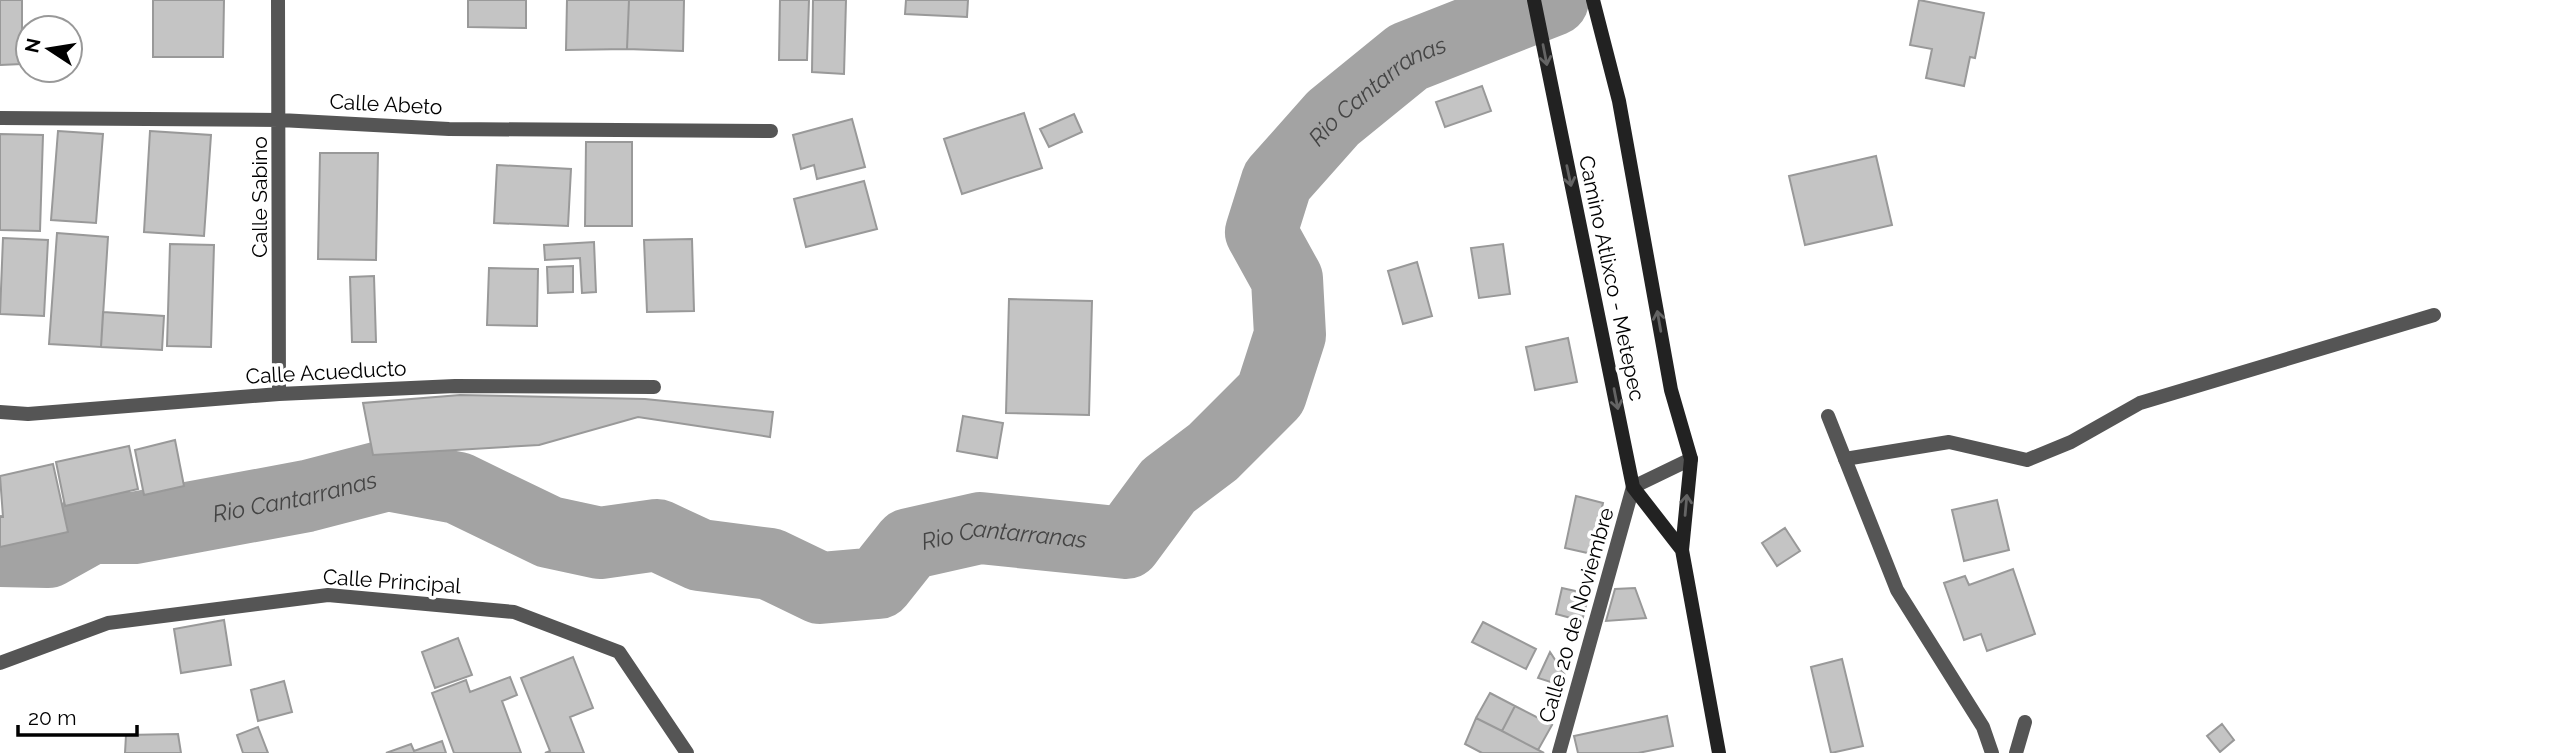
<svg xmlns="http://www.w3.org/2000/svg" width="2573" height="753" viewBox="0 0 2573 753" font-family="Raleway,sans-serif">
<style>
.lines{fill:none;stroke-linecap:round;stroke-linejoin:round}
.river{stroke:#a3a3a3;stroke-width:72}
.building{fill:#c4c4c4;stroke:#999;stroke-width:2}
.service{stroke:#555;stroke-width:14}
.minor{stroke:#555;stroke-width:14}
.secondary{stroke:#222;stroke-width:14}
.oneway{stroke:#646464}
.labels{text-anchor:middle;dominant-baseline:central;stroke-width:7;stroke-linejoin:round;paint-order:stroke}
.street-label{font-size:21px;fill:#000;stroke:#fff}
.water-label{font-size:23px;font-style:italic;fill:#444;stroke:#fff}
</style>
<rect width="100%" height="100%" fill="#fff"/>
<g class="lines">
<path class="river" id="s1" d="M0,551L48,552L91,528H134L307,496L388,475L458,488L549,532L600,543L657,535L700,555L770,564L820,588L878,583L909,544L980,528L1126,543L1168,486L1213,452L1271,394L1290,335L1287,279L1261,232L1277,181L1333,118L1408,57L1553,0"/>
</g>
<path class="building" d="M0,0H22V64L0,65Z
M153,0H224L223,57H153Z
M468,0H526V28L468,27Z
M567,0H629L627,49L566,50Z
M629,0H684L683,51L627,49Z
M780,0H809L807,60H779Z
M813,0H846L844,74L812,72Z
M906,0H968L967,17L905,14Z
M1919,0L1984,13L1975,58L1970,57L1964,86L1926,78L1932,49L1910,45Z
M1482,86L1491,111L1445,127L1436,102Z
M1024,113L1042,168L962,194L944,139Z
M1074,114L1082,132L1049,147L1040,129Z
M852,119L865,167L817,179L814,165L801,169L793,135Z
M58,131L103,134L96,223L51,220Z
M150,131L211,135L204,236L144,232Z
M0,134L43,135L40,231L0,230Z
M586,142H632V226H585Z
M320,153H378L376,260L318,259Z
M1876,156L1892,225L1805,245L1789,176Z
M497,165L571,169L568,226L494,223Z
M864,181L877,229L806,247L794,199Z
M57,233L108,237L101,347L49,344Z
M3,238L48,240L44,316L0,314Z
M692,239L694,311L647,312L644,240Z
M594,242L596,292L582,293L580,258L545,260L544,245Z
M170,244L214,245L211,347L167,346Z
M1503,244L1510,294L1479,298L1471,248Z
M1417,262L1432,316L1403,324L1388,271Z
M573,266V292L548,293L547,267Z
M489,268L538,269L537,326L487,325Z
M374,276L376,342H352L350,277Z
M1009,299L1092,301L1089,415L1006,413Z
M103,312L164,316L162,350L101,347Z
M1568,338L1577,382L1535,390L1526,347Z
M460,395L645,399L773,412L770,437L638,417L539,445L373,455L363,403Z
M963,416L1003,423L997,458L957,451Z
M175,440L184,486L144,495L135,450Z
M129,446L138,489L65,506L56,462Z
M53,464L68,532L0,547V517H3L0,476Z
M1576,496L1603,503L1592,554L1565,548Z
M1997,500L2009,550L1964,561L1952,510Z
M1785,528L1800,551L1777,566L1762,543Z
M2013,569L2035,634L1987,651L1981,634L1964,640L1944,583L1965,576L1969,585Z
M1562,588L1589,594L1582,621L1556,614Z
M1635,588L1646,618L1606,621L1615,589Z
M224,620L231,665L181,673L174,629Z
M1483,622L1536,649L1526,669L1472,642Z
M458,638L472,675L435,688L422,652Z
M1550,652L1565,675L1563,686L1538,678Z
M573,657L593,708L570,717L584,753H545L550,751L521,678Z
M1842,659L1863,746L1831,753L1811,667Z
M510,677L517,695L502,701L521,753H454L432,693L466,680L470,692Z
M284,681L292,712L258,721L251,690Z
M1490,693L1515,706L1502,731L1476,718Z
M1515,706L1552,725L1538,750L1502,731Z
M1667,716L1673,746L1638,753H1578L1574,736Z
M1476,718L1502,731L1544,753H1482L1465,744Z
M2222,724L2234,740L2220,752L2207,736Z
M258,727L268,753H243L237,735Z
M178,734L181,753H125L126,735Z
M442,741L446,753H386L411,744L414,751Z"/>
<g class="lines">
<path class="service" d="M1845,459L1949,442L2027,460L2071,442L2140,403L2434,315
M2016,753L2025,722"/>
<path class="minor" d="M278,0L279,394
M0,118L280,120L449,129L771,131
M0,412L28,414L279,394L455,386L654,387
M1828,416L1897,590L1983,727L1992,753
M0,663L108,623L328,595L514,612L619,652L687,753
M1559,753L1633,487L1691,459"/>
<path class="secondary" d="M1534,0L1633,487L1682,550
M1593,0L1619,101L1671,390L1691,459L1682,550L1719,753"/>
</g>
<defs><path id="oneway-shaft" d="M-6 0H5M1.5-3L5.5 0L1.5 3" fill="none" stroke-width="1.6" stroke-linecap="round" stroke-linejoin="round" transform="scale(1.75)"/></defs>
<g class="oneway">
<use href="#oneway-shaft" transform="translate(1545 55) rotate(79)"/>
<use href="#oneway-shaft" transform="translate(1569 176) rotate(78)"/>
<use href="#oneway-shaft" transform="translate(1659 321) rotate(-100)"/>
<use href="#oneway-shaft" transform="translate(1616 399) rotate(79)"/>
<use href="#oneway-shaft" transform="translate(1686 505) rotate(-85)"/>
</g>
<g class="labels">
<g class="street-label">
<text transform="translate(386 104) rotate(3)">Calle Abeto</text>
<text transform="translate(259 197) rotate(-90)">Calle Sabino</text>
<text transform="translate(1612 278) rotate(78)">Camino Atlixco - Metepec</text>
<text transform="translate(326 372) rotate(-3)">Calle Acueducto</text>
<text transform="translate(392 581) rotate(4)">Calle Principal</text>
<text transform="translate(1576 615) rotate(-74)">Calle 20 de Noviembre</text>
</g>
<g class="water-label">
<text stroke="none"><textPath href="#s1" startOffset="1754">Rio Cantarranas</textPath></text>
<text stroke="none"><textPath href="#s1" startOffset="304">Rio Cantarranas</textPath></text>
<text stroke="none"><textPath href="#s1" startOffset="1060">Rio Cantarranas</textPath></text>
</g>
</g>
<g transform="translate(49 49) rotate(282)"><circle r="33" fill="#ffffff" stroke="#999999" stroke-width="2"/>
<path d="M0-5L12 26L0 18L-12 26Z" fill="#000000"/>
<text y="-10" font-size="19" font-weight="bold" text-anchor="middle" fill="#000000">N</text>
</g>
<path d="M18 725v10h119v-10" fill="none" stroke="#000000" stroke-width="3.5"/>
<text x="28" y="725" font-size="21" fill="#000000" stroke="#ffffff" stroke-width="5" paint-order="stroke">20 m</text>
</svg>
